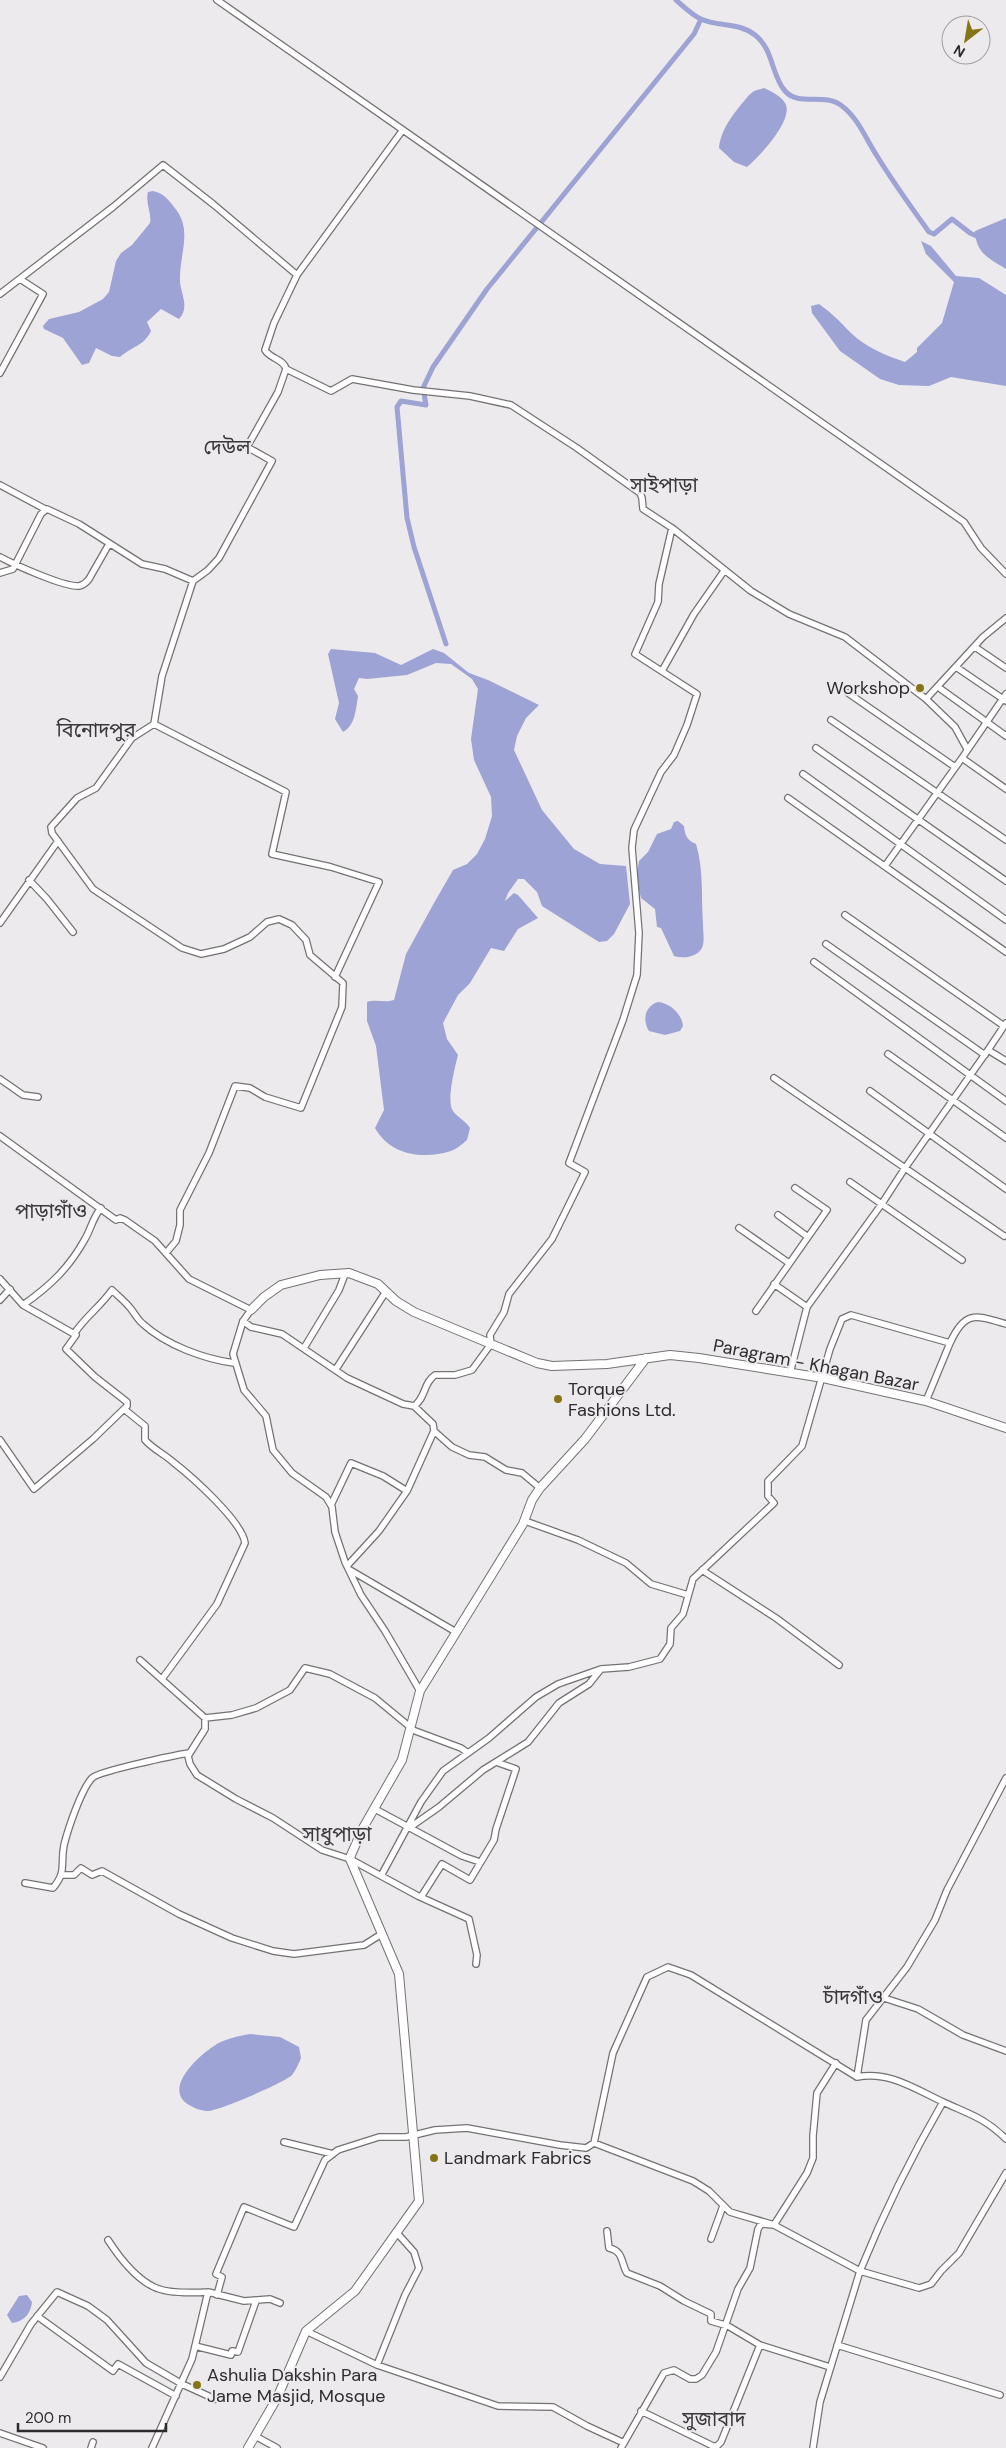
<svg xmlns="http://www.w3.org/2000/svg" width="1006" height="2448" viewBox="0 0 1006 2448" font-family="'DM Sans','Noto Sans Bengali',sans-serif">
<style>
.water{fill:#9da3d4}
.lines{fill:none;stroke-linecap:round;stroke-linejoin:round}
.canal{stroke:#9da3d4;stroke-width:5}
.street-casing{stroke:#747173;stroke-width:8}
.secondary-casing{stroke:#747173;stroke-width:10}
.street{stroke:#fff;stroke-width:5.5}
.secondary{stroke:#fff;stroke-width:8}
.poi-dot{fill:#867517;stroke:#edeaed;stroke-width:2}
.labels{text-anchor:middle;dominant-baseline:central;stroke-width:4;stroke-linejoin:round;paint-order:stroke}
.poi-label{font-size:18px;fill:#2d2c2d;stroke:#edeaed;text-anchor:start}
.street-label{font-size:18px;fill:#2d2c2d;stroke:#edeaed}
.quarter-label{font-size:20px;fill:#3b383b;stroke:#edeaed}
</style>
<rect width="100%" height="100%" fill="#edeaed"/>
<path class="water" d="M764,88C772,92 782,96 786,105C792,122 759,157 747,167L734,162L719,148C721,127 736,111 749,95L754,91Z
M153,191C163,193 168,199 174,207C193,229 180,252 180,278C179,292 191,306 179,319L161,309L147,322L151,331C144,346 131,347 120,357L112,356L96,348L89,363L82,365L63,338L44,329L43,326L49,319L79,312L103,299L109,292L116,261L121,253L132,245L150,223C152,213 145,203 148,192Z
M1006,218V269C988,258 976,253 975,231Z
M921,241L931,246L956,276L979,278L1006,295V386L951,377L929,386L899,385L880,379L840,351L812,313L811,306L819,304C832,313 840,322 851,333C865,347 887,356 905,362L917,352V348L942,323L954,282L926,254Z
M331,649L375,653L401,665L433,649L444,653L469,673L488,680L539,705L526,718L517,736L514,750L542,810L574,849L600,864L626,866L630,904L614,934L607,941L599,942L542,906L537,892L524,879H518L508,893L505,901L514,893L518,895L538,918L518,929L504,951L491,948L470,983L458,995L443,1023L447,1039L458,1055C455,1067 446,1102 453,1111C458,1118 465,1120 470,1128L467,1140C462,1144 457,1149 451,1151C423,1160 390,1155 375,1128L384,1110L376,1046L367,1021V1002C377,999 384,1003 394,1000L406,954L434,903L453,870L467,864L477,854L485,839L492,816L491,797L474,760L471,739L478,689L472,679L451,664L436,663L407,675L367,679L359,678L354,689L358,696C356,709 355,726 343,732L335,719L339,703L328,654Z
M678,821L684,826C685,836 687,840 696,844C704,871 701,897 703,925C703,932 705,941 702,948C697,957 684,959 674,956L661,928L657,927L655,909L641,898L638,886L637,873L639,861L648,852L657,834L671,829L674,822Z
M658,1002C670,1003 682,1014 683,1026L680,1031L665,1035L649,1031C642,1020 645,1006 658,1002Z
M250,2034L280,2037L299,2047L301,2058C299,2063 296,2070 292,2075C286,2082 218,2111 208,2111C204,2111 196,2109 193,2107C159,2092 197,2057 214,2046C223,2039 239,2036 250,2034Z
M27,2295L32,2302C31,2313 24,2322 12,2323L7,2315L19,2296Z"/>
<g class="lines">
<path class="canal" d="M676,0C683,6 692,15 701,19C718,27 739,22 755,35C774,50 771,75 785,91C799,107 824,92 842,106C858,118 866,139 877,156C893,182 911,207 929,232L934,234L952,219L970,233L979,237
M446,644L414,547L407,518L397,407L401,401L426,405L423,388L433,367L487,289L694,34L701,19"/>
<g class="street-casing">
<path id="street" d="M217,0L964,522L981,548L1006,574
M402,131L297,275L274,323L265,350C270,359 284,359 286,369L331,391L352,379L413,390L470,396L511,405L577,448L640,493L642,498L643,509L672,528L751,591L789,614L845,637L926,699L983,637L1006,618
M0,294L113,207L163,165L213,204L297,275
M286,369L278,392L247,447L272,461L219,558L208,570L193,581L162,676L154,724L286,792L272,854L331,867L379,882L335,977
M0,373L43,294L20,279
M0,485L45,509
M0,557C15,565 64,587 79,586C84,585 86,583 89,579L109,544
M0,573L13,569L41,514L47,509L79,524L142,564L165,569L193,581
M975,647L1006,668
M956,667L1006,701
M662,671L694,614L724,571
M938,687L1006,736
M848,693L955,767
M1006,694L962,758L1006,789
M926,699L955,727L967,749
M831,720L1006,840
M154,724L132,738L96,788L77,798L51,827L52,833L93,889L182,948L201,954L224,949L250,937L267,922L279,919L292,925L306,940L310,955L343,983L342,1007L301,1108L265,1097L250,1088L235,1086L209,1153L180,1210V1225L176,1241L166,1253
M816,748L1006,881
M803,774L1006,920
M788,798L1006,952
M885,866L962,758
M29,880L47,899L73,932
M845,915L1004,1026
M0,923L58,841
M826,944L985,1055
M814,962L1006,1101
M1006,1023L988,1050L1006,1061
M888,1054L1006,1138
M774,1078L1004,1236
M0,1079L23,1095L38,1097
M870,1091L1006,1189
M0,1136L116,1220L120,1218L125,1220L155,1241L189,1279L251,1310L243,1321L233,1354L244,1390L266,1416L273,1450L292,1473L326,1497L332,1507L335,1532L345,1562L361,1595L385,1631L420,1691
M850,1182L962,1260
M778,1215L808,1237
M739,1228L789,1263
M0,1279L23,1305C50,1286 69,1268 85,1239C91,1229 93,1217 101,1208
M774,1284L807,1307
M0,1300L10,1289
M756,1311L827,1210L795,1188
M243,1321L251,1327L282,1334L347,1378L403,1404L414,1406C426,1398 423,1383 435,1375H455L472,1370L491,1344L490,1335L504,1312L509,1294L552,1239L585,1172L569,1163L623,1020L637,975L639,933L632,848L634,830L661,772L674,755L687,725L697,694L635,654L658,602L659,584L672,528
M74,1334C85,1317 100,1307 112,1290C118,1296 126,1302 131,1309C135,1314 138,1320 143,1324C166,1345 204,1359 234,1363
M950,1343C965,1310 975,1315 1006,1324
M304,1348L339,1290L345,1274
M336,1369L385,1293
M790,1373L807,1307L881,1205L905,1168L988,1050
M414,1406L433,1424L434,1431L452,1447L469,1455L485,1457L506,1470L522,1473L540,1488
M124,1409L145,1426V1440C153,1449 164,1454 173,1462C191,1476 242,1521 245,1543L217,1604L162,1679
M0,1440L34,1489L93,1439L127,1406V1402L95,1377L66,1349L76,1335L23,1305
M331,1505L351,1463L383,1476L407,1491L434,1431
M525,1521L578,1540L626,1563L651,1584L688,1595
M347,1566L379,1531L407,1491
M350,1570L456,1632
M702,1570L776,1618L839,1665
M140,1660L205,1718V1729L188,1756L190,1764L197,1775L236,1799L273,1818L322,1850L350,1859L418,1896L469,1919L477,1955L476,1964
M205,1718L232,1715L256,1708L290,1690L305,1668L330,1674L375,1698L410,1727
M410,1729L461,1748L468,1753
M375,1809L462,1856L480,1862
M409,1828L439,1807L483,1770L528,1742L559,1703L589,1684L601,1669L629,1667L660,1659L670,1644L671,1628L683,1614L693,1579L774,1503L768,1496V1481L802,1446L830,1349L842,1319L851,1315L950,1343L926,1401
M62,1875H74L81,1868L92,1875L102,1871L179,1914L232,1938L273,1951L294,1954L364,1945L380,1935
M381,1876L421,1802L443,1771L489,1738L536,1697L558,1684L601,1669
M25,1883L53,1888C67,1871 60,1866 64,1845C68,1829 81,1790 92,1778C99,1771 176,1755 189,1753
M421,1897L442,1864L470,1880L494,1840L496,1829L516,1769L496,1762
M881,1997L918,2009L963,2035L1006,2051
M857,2077L866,2020L907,1967L935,1920L947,1890L1006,1778
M943,2102C911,2157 884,2212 860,2271L919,2288L931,2284L941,2271L959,2253L1006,2173
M284,2142L333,2154
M594,2143L693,2181L709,2191L730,2212L774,2225L860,2271L820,2402L813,2448
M607,2231L609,2248C624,2251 621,2264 627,2273L660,2286L684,2301L711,2314V2321L728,2326L760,2345
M711,2239L723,2206
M108,2240C119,2257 135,2278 154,2287C168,2294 192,2293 208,2292
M217,2295L222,2277L216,2274L244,2207L294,2227L325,2160L338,2150L379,2137H406L435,2130L467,2128L560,2145L586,2148L594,2143L613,2053L647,1977L668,1967L691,1975L857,2077C890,2071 915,2089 943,2102C969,2114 985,2118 1006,2139
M37,2316L113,2371L118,2364L176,2396
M306,2331L377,2365L498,2406L553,2407L587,2426L624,2443
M837,2345L1000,2395
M195,2346L231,2355L232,2351L238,2352L256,2301
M377,2365L405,2295L419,2268L414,2252L397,2233
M0,2377L31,2324L57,2292L88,2306L107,2320L146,2363L182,2384
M182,2384L215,2399
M641,2411L713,2446H717L721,2442L760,2345L830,2367
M0,2433L43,2448
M255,2436L277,2448
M91,2448L93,2442
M152,2448L192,2359L208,2292L244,2301L270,2299L280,2303
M621,2448L664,2373L674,2370L690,2379H696L702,2375L716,2352L738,2289L750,2268L758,2229L761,2224L774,2225L807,2173L813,2158V2136L817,2093L836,2063"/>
</g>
<g class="secondary-casing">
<path id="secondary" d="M251,1310L264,1297L281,1285L320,1275L349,1273L378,1284L396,1301L414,1312L537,1363L552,1366L607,1364L670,1355L699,1358L823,1378L926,1401L1006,1428
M248,2448L277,2398L306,2331L355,2291L419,2201L399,1974L350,1859L351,1855L363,1828L402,1760L420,1691L523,1524L532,1500L540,1488L585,1439L646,1358"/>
</g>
<use href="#street" class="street"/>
<use href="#secondary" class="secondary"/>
</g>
<g class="poi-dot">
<circle cx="920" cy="688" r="5"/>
<circle cx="558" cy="1399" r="5"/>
<circle cx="434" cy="2158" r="5"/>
<circle cx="197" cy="2385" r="5"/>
</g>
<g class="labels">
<g class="poi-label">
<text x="910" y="688" text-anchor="end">Workshop</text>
<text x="568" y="1389">Torque<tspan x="568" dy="21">Fashions Ltd.</tspan></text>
<text x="444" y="2158">Landmark Fabrics</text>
<text x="207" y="2375">Ashulia Dakshin Para<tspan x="207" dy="21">Jame Masjid, Mosque</tspan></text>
</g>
<g class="street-label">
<text transform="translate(816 1365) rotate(11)">Paragram - Khagan Bazar</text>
</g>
<g class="quarter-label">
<text x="227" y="447">দেউল</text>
<text x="664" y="485">সাইপাড়া</text>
<text x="96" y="730">বিনোদপুর</text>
<text x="51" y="1211">পাড়াগাঁও</text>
<text x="337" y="1834">সাধুপাড়া</text>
<text x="853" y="1997">চাঁদগাঁও</text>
<text x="714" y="2419">সুজাবাদ</text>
</g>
</g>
<g transform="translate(966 40) rotate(211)"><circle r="24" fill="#edeaed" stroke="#a09ea0"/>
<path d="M0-4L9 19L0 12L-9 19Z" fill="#867517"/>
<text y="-8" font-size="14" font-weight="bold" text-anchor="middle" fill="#2d2c2d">N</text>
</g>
<path d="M18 2423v8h148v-8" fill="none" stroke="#2d2c2d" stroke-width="2.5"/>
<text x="25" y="2423" font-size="15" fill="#2d2c2d" stroke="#edeaed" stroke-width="4" paint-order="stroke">200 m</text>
</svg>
